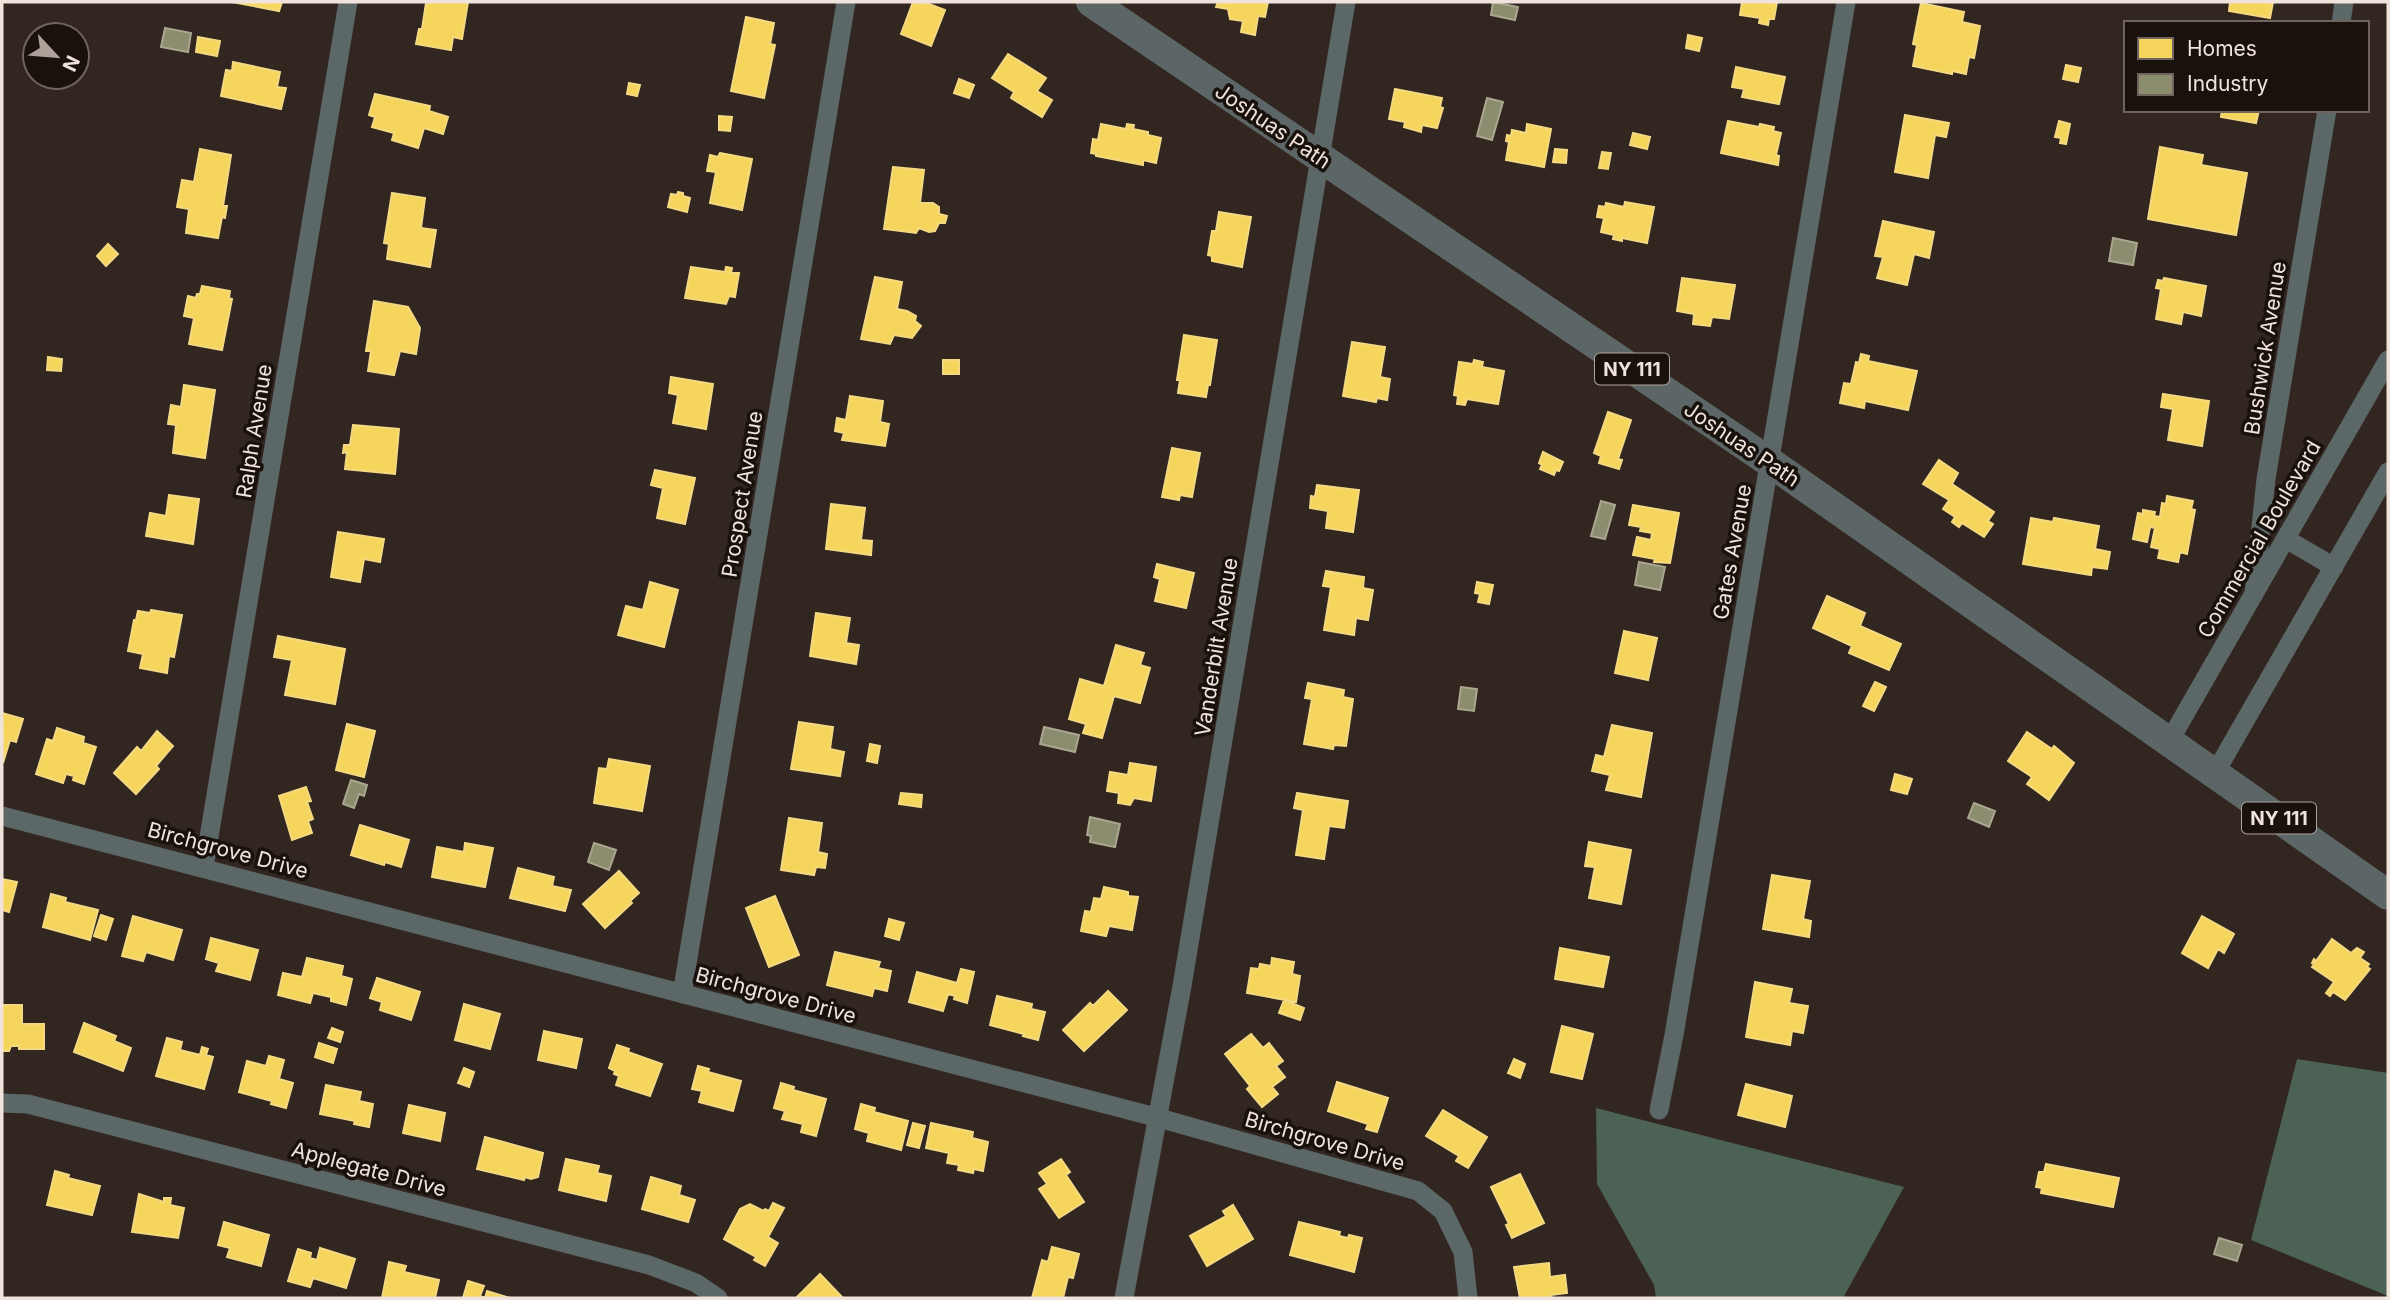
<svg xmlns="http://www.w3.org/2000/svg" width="2390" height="1300" viewBox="0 0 2390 1300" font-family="Inter,sans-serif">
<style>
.forest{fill:#4c6254}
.homes{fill:#f6d55c;stroke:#f4d982;stroke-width:2}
.industry{fill:#8c8c6e;stroke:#aaa68f;stroke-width:2}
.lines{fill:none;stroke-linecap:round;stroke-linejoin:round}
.minor{stroke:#5c6767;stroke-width:19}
.primary{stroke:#5d6666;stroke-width:30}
.labels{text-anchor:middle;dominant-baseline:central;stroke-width:7;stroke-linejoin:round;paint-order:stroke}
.shield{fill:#19110b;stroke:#b0a49d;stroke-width:2}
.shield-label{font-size:19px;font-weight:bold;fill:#f0e3db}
.street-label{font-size:21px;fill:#f0e3db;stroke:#19110b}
</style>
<rect width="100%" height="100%" fill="#312620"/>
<path class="forest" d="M2297,1059L2388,1073V1296L2251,1240Z
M1596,1108L1904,1187L1843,1298H1656L1654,1285L1597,1184Z"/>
<path class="homes" d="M232,2H282L279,11Z
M430,2H468L462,39L453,37L451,50L416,44L419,29H422L426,3Z
M913,2H924L945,10L931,46L901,34Z
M1218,2H1268L1265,17L1258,16L1255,35L1241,32L1243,21L1230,19L1228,9L1216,7Z
M1742,2H1777L1774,19H1769L1768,25L1759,23L1760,18L1740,15Z
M2230,2H2273L2270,18L2229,11Z
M1921,3L1964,12L1962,22L1980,26L1974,58L1969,57L1966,74L1952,71V74L1913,66L1917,45L1913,44Z
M746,17L774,23L770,44L775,45L764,98L731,91Z
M1688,35L1702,38L1699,51L1686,48Z
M198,37L220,41L217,56L196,52Z
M1008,54L1046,78L1037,91L1052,100L1042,117L1011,98L1014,92L992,78Z
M233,62L280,72L277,87L286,88L281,109L221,96L226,70L232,71Z
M2066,65L2081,68L2078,82L2063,79Z
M1736,67L1785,77L1779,104L1742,97L1744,89L1732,87Z
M959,79L974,85L969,98L954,93Z
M629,83L640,85L637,96L627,94Z
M1395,89L1442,98L1440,107L1443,108L1437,128L1422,125L1421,132L1404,127L1405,122L1389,119Z
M375,94L430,106L429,111L448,117L443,134L424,128L418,148L392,140L394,133L372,127L375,117L369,115Z
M2222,110H2259L2256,123L2221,117Z
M1905,115L1949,123L1946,137L1935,135L1928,178L1895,172Z
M719,116L732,117L730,131L719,130Z
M1728,121L1759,127L1760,124L1774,127L1773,131L1781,133L1776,155L1779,156L1778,165L1721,153Z
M2059,121L2070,124L2066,144L2060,143L2061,138L2055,137Z
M1101,124L1126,129L1127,124L1134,125L1133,129L1148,132V135L1161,138L1156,163L1143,160V165L1096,156V154L1091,153L1093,139L1098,140Z
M1527,124L1551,129L1544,167L1506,160L1509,142L1506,141L1507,135L1511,136L1512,130L1526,133Z
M1633,133L1650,137L1647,149L1630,145Z
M2160,147L2203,155L2201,165L2247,173L2236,235L2148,219Z
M200,149L231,155L223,206H227L225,218L222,217L218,238L186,233L189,209L177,207L182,180L194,182Z
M1555,149L1567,150L1566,163L1553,162Z
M1602,152L1611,153L1608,169L1599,168Z
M720,153L752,159L742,210L710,203L716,172L707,171L710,155L718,157Z
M893,167L924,170L920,203H933L939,207V214L947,216L945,223H939L935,231L929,232L919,228L916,233L884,229Z
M678,192L683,193V196L690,198L687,212L668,207L671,194L677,195Z
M392,193L425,198L421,228L436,230L430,267L387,259L389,244L384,243Z
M1625,202L1654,207L1647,243L1622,238V241L1613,239L1614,235L1601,232L1604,218L1597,217L1599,206L1605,207L1606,203L1624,207Z
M1219,212L1251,217L1242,267L1212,261V256L1208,255L1212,231H1216Z
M1883,221L1934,232L1929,258L1914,254L1907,285L1877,278L1883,257L1875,256Z
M108,244L118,254L106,266L97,256Z
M691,267L725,272L726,267L732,268L731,273H739L735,297L729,296L726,304L685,298Z
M875,277L902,282L897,309L907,311L916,316L915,321L921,326L912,338L894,335L890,344L861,339Z
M1682,278L1735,285L1729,319L1712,317L1710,326L1693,324L1694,314L1677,311Z
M2164,278L2206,286L2201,316L2183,312L2181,324L2156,319L2161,289L2156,288L2158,280L2163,281Z
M202,286L230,291L229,298L232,299L222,350L189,344L194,318L184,316L188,296L196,298L197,294H200Z
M374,301L408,307L420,328L416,354L400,351L394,375L368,371L371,351H366Z
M1184,335L1217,340L1210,385H1208L1206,397L1178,393L1180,380H1177Z
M1352,342L1385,347L1380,377L1390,379L1387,400L1377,398L1376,402L1343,396Z
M1861,354L1869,356L1868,361L1917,371L1908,410L1865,401L1864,408L1840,403L1844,383L1851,384L1856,362L1859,363Z
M48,357L62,359L61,371L47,370Z
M943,360H959V374H943Z
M1474,360L1483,362L1482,367L1504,371L1498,404L1467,399L1465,405L1457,404L1458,396L1454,395L1459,362L1473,364Z
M671,377L713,384L706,429L673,423L678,395L669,393Z
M184,385L215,390L205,458L173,453L176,425L168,424L171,405L181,407Z
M2163,394L2209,401L2202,446L2168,440L2173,409L2161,407Z
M850,396L883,401L880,422L889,424L885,446L842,440L844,433L835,431L837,418L846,420Z
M1608,412L1631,420L1618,459L1622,460L1619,469L1599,463L1601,456L1594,453Z
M353,425L399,429L395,474L345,469L347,452L343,453L344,445H350Z
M1172,448L1200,453L1192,497L1180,495L1179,500L1162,497Z
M1543,452L1563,462L1559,471L1556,470L1554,475L1540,469L1542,465L1539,463Z
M1939,460L1958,473L1952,484L1994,512L1988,521L1993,524L1984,537L1962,523L1959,527L1952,522L1955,517L1943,509L1949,500L1923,484Z
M655,470L695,478L685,524L657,518L663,488L651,485Z
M1317,485L1359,490L1353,532L1326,528L1328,511L1310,508L1311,496L1315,497Z
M169,495L199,499L193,544L146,536L150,513L166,516Z
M2167,496L2193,501L2191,509L2195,510L2187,554L2180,552L2178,562L2158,558L2160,549L2151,547L2155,528L2150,527L2147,542L2133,539L2138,513L2143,514V510L2155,512L2154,516L2160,517L2162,503L2166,504Z
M831,504L865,508L861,540L872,541L871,555L826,549Z
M1633,505L1679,513L1670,563L1654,562L1655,559L1633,555L1637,537L1651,540L1652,533L1640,531L1641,527L1629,525Z
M2031,518L2053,522L2054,518L2099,526L2095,549L2110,552L2107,569L2092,567L2091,575L2023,564Z
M338,532L384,539L380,562L364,559L360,582L331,577Z
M1157,564L1194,573L1186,608L1155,601L1160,579L1154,577Z
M1326,571L1364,577L1363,588L1373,590L1368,620L1356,618L1354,635L1324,630L1331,587L1323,586Z
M650,582L678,590L664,647L618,635L626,606L643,610Z
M1477,582L1493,585L1489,604L1478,602L1480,594L1475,593Z
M1827,596L1865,613L1860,626L1901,644L1889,670L1849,653L1852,646L1813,628Z
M151,610L182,615L174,657L169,656L167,673L140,668L143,654L128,651L134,620H136L138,611L150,613Z
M816,613L850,618L846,643L859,645L856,664L810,656Z
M1624,631L1657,638L1648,680L1615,673Z
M278,636L345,649L335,704L285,695L292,660L274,657Z
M1116,645L1144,653L1140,665L1150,668L1140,703L1114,696L1102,738L1083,733L1086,724L1069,719L1080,679L1104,686Z
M1875,682L1886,687L1874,711L1863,706Z
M1308,683L1344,690L1343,697L1353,699L1346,746L1334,745L1333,749L1304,744L1312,699L1305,698Z
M2,713L23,719L16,742L10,740L3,763Z
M799,722L833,727L830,749L844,752L840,776L791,769Z
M347,724L375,731L364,777L336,770Z
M1612,725L1652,733L1641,797L1606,790L1610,775L1592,771L1596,755L1604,757Z
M57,728L84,737L83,743L96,747L84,784L73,780L74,776L66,774L63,783L36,774L47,739L53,741Z
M157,731L173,746L156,766L159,769L136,794L114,773L137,747L141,751Z
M2027,732L2052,749L2054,746L2074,763L2049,800L2027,784L2032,777L2008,761Z
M870,744L880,746L877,763L867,761Z
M609,759L650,766L642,811L594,803L599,768L607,769Z
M1130,763L1156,767L1151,801L1134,798L1130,805L1118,803L1119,793L1107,791L1110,772L1128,775Z
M1895,774L1912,779L1907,794L1891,790Z
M306,787L311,801L307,802L313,819L308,821L312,833L292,840L279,796Z
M901,793L922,795L921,807L899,804Z
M1297,793L1348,801L1344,828L1329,826L1324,859L1296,855L1303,810L1294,808Z
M789,818L822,823L818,852L827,854L825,868L816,867L814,875L781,870Z
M360,825L409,840L401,867L385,862L384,865L351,855Z
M1589,842L1631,850L1621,904L1589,898L1595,867L1585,866Z
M465,843L493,848L485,887L432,877L437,847L464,852Z
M518,868L554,877L552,886L571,890L565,911L510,898Z
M619,871L639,893L630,901L632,903L605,928L583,904Z
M1772,875L1810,881L1803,919L1811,921L1809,937L1763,929Z
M2,879L17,882L9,912L2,910Z
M1104,887L1128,892V896L1138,897L1132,930L1109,926L1106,936L1081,931L1085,911L1091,912L1094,898L1101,899Z
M51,894L66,898L65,902L98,910L90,940L43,927Z
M775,896L799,955L769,967L746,908Z
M101,915L113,919L106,940L94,936Z
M133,916L182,930L173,960L146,952L143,961L122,956Z
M2202,916L2234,934L2224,953L2218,949L2208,968L2182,953Z
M889,919L904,923L899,940L885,936Z
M211,938L258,950L250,980L216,971L219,963L206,959Z
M2332,939L2351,953L2357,948L2364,952L2360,958L2369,964L2367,967L2370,969L2345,1000L2333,992L2330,996L2326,993L2334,982L2312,967L2314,964L2312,963L2314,959L2316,961Z
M1560,948L1609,957L1603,987L1555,979Z
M835,952L880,962L878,968L891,971L887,991L874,988L872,996L827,985Z
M307,958L343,966L341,976L352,979L346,1005L331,1001V997L313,993L310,1003L278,995L283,973L302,977Z
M1272,958L1294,962L1292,974L1300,976L1296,1002L1247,993L1251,968L1259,969L1260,964L1271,966Z
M961,969L974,972L967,1003L954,999L955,996L948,994L943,1011L909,1002L917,972L957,983Z
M377,978L420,992L411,1020L380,1010L382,1002L370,998Z
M1755,982L1792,989L1789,1003L1808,1006L1803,1033L1792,1031L1790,1045L1746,1037Z
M1108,991L1127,1010L1084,1051L1063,1030L1090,1003L1093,1006Z
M997,996L1032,1004L1031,1009L1045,1012L1038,1040L1023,1036L1024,1034L990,1025Z
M1284,1000L1304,1008L1300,1020L1279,1013Z
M464,1004L500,1014L490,1049L455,1040Z
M2,1005H22V1024H44V1049H19V1046H11L9,1051H2Z
M84,1023L116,1036L114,1041L131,1048L123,1071L74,1052Z
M1562,1026L1593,1034L1582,1079L1551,1072Z
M332,1028L343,1032L340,1042L328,1038Z
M544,1031L582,1039L576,1068L538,1060Z
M1251,1034L1263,1048L1269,1043L1283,1061L1276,1066L1285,1077L1272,1087L1278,1094L1262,1107L1247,1089L1250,1086L1225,1054Z
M167,1038L182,1042L180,1050L200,1055L202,1047L208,1049L206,1055L213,1057L204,1089L156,1076Z
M319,1043L337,1049L333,1063L315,1057Z
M617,1045L629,1049L628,1052L662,1064L650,1096L616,1085L619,1076L614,1074L615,1071L609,1068Z
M269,1056L284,1060L279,1079L293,1083L286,1108L271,1104L272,1101L239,1092L247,1061L266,1066Z
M1514,1059L1525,1064L1520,1078L1508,1073Z
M698,1066L709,1069L708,1072L741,1081L733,1111L699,1102L702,1091L692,1089Z
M464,1068L474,1072L469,1087L458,1083Z
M1337,1082L1388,1098L1377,1132L1366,1129L1368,1124L1328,1111Z
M781,1083L794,1087L793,1090L826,1099L816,1136L801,1132L803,1124L782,1119L785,1111L774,1108Z
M1746,1084L1792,1096L1785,1127L1738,1115Z
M326,1085L361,1092L359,1101L373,1104L369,1127L354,1124L355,1121L320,1114Z
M861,1104L875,1108L874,1112L908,1121L901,1150L867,1141L869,1133L855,1129Z
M409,1105L445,1113L440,1141L403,1133Z
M1443,1110L1487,1137L1468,1168L1456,1161L1459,1156L1426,1136Z
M913,1123L925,1126L919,1148L907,1145Z
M931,1123L973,1132L972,1138L988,1142L983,1171L974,1169L973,1173L958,1170L959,1165L947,1163L949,1153L926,1148Z
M485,1137L543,1153L538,1177L531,1179L525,1177L524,1180L477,1169Z
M566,1159L599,1166L597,1173L611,1176L606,1201L559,1190Z
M1061,1159L1070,1172L1066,1175L1084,1202L1059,1218L1039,1189L1047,1184L1039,1173Z
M2046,1164L2119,1178L2113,1207L2041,1193L2042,1188L2036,1187L2039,1172H2044Z
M55,1171L69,1175L68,1178L100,1186L92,1215L47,1205Z
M1520,1174L1544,1223L1512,1238L1506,1225L1509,1224L1491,1187Z
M651,1177L681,1186L679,1195L695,1200L688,1222L642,1209Z
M139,1194L164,1202V1198H171L170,1205L184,1208L178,1238L132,1232Z
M773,1203L784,1208L768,1237L778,1243L765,1266L754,1260L756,1257L724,1239L740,1209L750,1204L764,1211L765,1209L769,1211Z
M1233,1205L1253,1239L1207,1266L1190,1236L1226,1216L1223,1211Z
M224,1222L269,1235L261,1266L227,1257L230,1248L218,1245Z
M1299,1222L1340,1232L1339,1236L1348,1238L1349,1235L1362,1238L1354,1272L1290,1255Z
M1052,1247L1079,1254L1073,1278L1068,1277L1063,1298H1032L1042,1260L1048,1262Z
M320,1248L355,1259L346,1288L313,1278L310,1287L288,1281L298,1249L311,1253L310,1258L317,1260Z
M389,1262L406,1266L404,1272L439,1280L435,1298H382Z
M1549,1263L1550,1277L1565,1275L1567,1293L1551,1295L1552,1298H1520L1514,1267Z
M820,1274L843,1298H796Z
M468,1281L484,1286L480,1296L485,1298L487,1291L510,1298H463Z"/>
<path class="industry" d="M1493,2L1518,7L1515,20L1491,15Z
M165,28L191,33L188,52L161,47Z
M1487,98L1503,102L1492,140L1477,136Z
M2113,238L2137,243L2133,265L2109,261Z
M1601,501L1615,505L1605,539L1591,536Z
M1639,562L1665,567L1660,590L1635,585Z
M1461,687L1477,689L1474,711L1458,709Z
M1044,727L1079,735L1075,752L1040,744Z
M351,780L367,785L364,796L359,794L354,808L343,804Z
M1974,803L1995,811L1989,827L1968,818Z
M1090,817L1120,824L1115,847L1090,842L1091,836L1087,835Z
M594,843L616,850L609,870L588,862Z
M2219,1238L2242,1245L2237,1261L2214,1254Z"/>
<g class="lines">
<path class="minor" d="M2341,23L2344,2
M2286,539L2334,567
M2254,594L2266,479L2327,110
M2170,740L2388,360
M2215,773L2388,472
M2,816L1159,1118L1418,1191L1443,1211L1463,1252L1468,1298
M204,867L348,2
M682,994L846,2
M2,1103L28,1104L649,1265L696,1283L718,1298
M1659,1110L1674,1035L1846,2
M1124,1298L1182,986L1346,2"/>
<path class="primary" d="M1091,2L1771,463L2388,895"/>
</g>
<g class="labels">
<g class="shield">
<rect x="1595" y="353.5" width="74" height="31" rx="5"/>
<rect x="2242" y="802.5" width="74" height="31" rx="5"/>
</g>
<g class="shield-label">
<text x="1632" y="369">NY 111</text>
<text x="2279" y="818">NY 111</text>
</g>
<g class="street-label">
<text transform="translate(1273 126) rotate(34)">Joshuas Path</text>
<text transform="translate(2265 348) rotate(-81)">Bushwick Avenue</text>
<text transform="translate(254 431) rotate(-81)">Ralph Avenue</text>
<text transform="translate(1742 444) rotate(34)">Joshuas Path</text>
<text transform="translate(742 494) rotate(-81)">Prospect Avenue</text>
<text transform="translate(2259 539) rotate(-60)">Commercial Boulevard</text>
<text transform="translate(1732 552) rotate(-80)">Gates Avenue</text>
<text transform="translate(1216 647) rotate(-81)">Vanderbilt Avenue</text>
<text transform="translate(228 850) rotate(15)">Birchgrove Drive</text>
<text transform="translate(776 995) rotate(15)">Birchgrove Drive</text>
<text transform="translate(1325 1141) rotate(16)">Birchgrove Drive</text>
<text transform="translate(369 1169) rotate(15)">Applegate Drive</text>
</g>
</g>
<rect width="2390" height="1300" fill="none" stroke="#f0e3db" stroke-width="7"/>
<rect x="2124" y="21" width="245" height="91" fill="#19110b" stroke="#6f655e" stroke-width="2"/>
<rect x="2138" y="38" width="35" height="21" fill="#f6d55c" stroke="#6f655e" stroke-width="2"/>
<text x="2187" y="56" font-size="21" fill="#f0e3db">Homes</text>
<rect x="2138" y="74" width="35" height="21" fill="#8c8c6e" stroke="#6f655e" stroke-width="2"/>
<text x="2187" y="91" font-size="21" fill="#f0e3db">Industry</text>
<g transform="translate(56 56) rotate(116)"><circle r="33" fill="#19110b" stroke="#6f655e" stroke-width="2"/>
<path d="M0-5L12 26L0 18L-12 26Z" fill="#ada19a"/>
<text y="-10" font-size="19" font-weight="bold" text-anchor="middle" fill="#f0e3db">N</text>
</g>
</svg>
